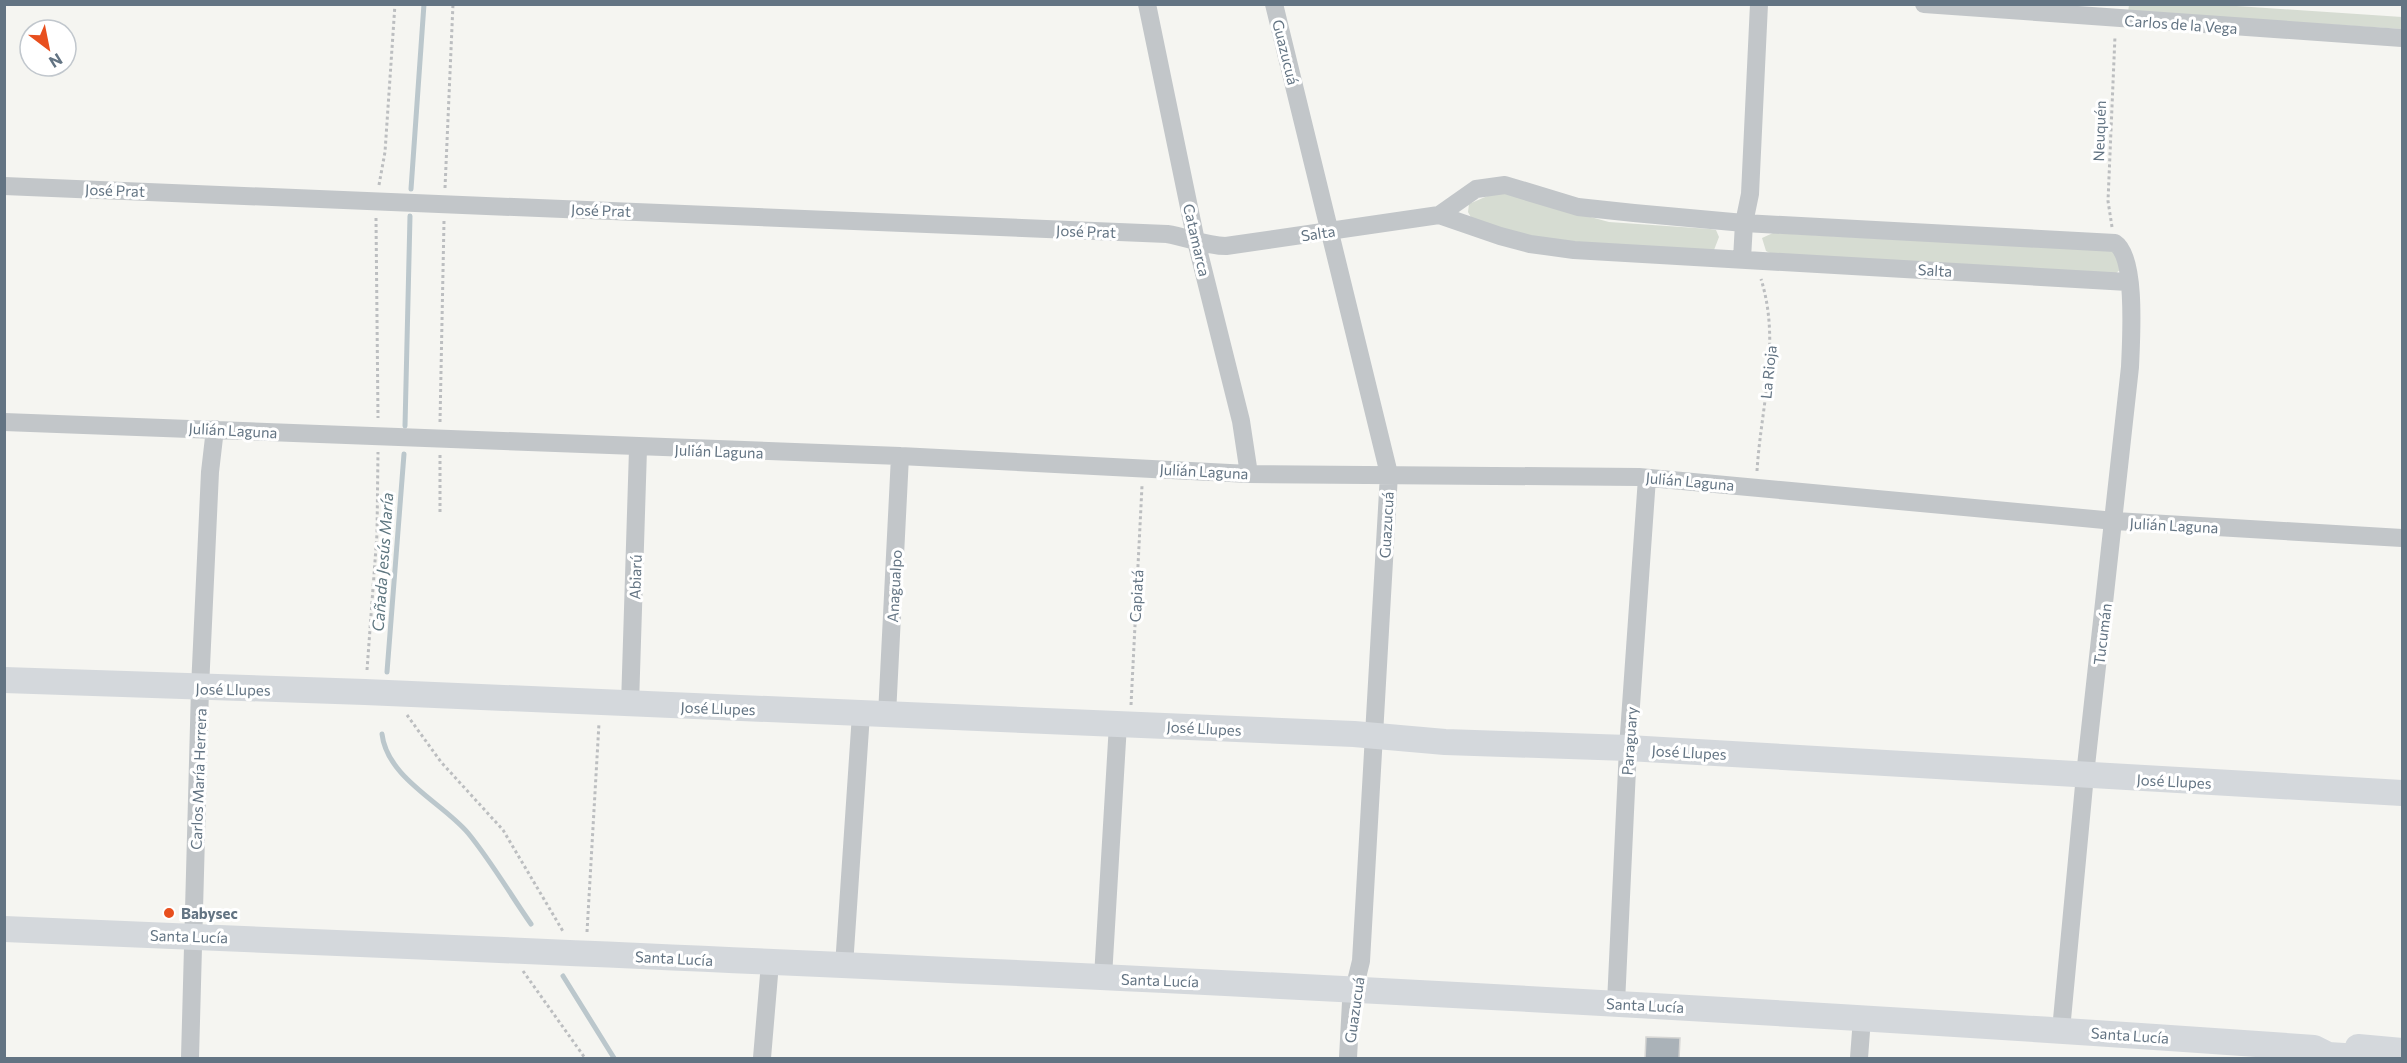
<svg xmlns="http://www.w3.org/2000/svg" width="2407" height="1063" viewBox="0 0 2407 1063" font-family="Commissioner,sans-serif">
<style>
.green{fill:#d6dcd2}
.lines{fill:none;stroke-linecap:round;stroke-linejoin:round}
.stream{stroke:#bbc7cc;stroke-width:5}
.building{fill:#aab2b8;stroke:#d6d6d4;stroke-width:1.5}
.path{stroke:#bcbec0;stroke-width:3;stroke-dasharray:3 3;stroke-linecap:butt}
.street{stroke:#c2c6c9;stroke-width:18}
.secondary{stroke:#d4d8dc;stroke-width:26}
.poi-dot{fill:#e84f1e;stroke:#fff;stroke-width:2}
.labels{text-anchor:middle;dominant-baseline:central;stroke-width:6;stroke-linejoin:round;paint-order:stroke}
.street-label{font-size:15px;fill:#637483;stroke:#fff}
.poi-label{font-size:15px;font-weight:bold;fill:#637483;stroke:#fff;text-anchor:start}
.water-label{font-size:16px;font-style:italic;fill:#5f7780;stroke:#fff}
</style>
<rect width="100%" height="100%" fill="#f5f5f1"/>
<path class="green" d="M2129,5H2222L2402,17V29L2128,12Z
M1492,194H1506L1609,222L1710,229L1716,230L1719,237L1714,250L1559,246L1473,221L1468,212L1469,204Z
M1773,233L2113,251L2122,268L2115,274L1772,254L1766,251L1762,238Z"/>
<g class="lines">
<path class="stream" d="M411,189L424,4
M405,426L410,216
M387,672L404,454
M382,734C387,778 443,803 468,833C491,861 510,894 531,924
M563,976L614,1058"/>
</g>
<path class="building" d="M1646,1037L1680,1038L1679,1059H1645Z"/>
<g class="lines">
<path class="path" d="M379,185L385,152L395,4
M445,188L453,4
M376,218L378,418
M2112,227L2108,201L2115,36
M440,422L444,221
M440,455V513
M1757,471C1761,406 1781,343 1761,279
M367,670L377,534L378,452
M1131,705L1142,486
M407,715L441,762L503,830L564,933
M587,932L599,723
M523,971L585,1058"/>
<path class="street" d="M1147,4L1196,241L1241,421L1249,474
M1274,4L1389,474L1361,961L1351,1002L1348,1058
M1924,4L2402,38
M4,186L1167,234C1187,237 1205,246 1226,246L1439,215L1500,236L1530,244L1574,250L2128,282
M1439,215L1476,189L1505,185L1578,207L1634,213L1744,223L2115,243C2137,257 2131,341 2130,367L2085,775L2061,1030
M1742,259L1744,223L1750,194L1759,4
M4,422L900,456L1249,474L1639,477L2115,521L2402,538
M630,705L638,449
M887,715L900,456
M844,966L861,714
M1103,977L1118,724
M1616,1003L1628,748L1647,478
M190,1058L200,688L210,472L215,429
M762,1058L770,963
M1859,1058L1862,1018"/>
<path class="secondary" d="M4,680L365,692L1354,734L1445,742L1628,748L2402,793
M4,929C775,961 1545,993 2314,1048L2328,1055L2376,1058
M2358,1047L2402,1051"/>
</g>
<circle class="poi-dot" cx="169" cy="913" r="6"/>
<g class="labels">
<g class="street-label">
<text transform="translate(2181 24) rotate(4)">Carlos de la Vega</text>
<text transform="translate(1286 52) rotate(76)">Guazucuá</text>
<text transform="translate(2099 131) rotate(-88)">Neuquén</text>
<text transform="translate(115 190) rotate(2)">José Prat</text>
<text transform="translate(601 210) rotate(2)">José Prat</text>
<text transform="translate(1086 231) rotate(2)">José Prat</text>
<text transform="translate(1318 233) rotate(-9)">Salta</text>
<text transform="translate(1197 240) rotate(77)">Catamarca</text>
<text transform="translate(1935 270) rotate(3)">Salta</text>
<text transform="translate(1768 372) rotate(-84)">La Rioja</text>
<text transform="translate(233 430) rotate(3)">Julián Laguna</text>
<text transform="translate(719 451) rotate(2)">Julián Laguna</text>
<text transform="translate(1204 471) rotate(3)">Julián Laguna</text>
<text transform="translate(1690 481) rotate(5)">Julián Laguna</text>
<text transform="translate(1386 525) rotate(-87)">Guazucuá</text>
<text transform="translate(2174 525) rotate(3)">Julián Laguna</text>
<text transform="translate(635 577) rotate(-88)">Abiarú</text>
<text transform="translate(894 586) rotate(-87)">Anagualpo</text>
<text transform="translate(1136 596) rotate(-87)">Capiatá</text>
<text transform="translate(2102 634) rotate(-83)">Tucumán</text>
<text transform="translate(233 689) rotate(1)">José Llupes</text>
<text transform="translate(718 708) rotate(2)">José Llupes</text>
<text transform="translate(1204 728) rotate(3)">José Llupes</text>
<text transform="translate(1629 741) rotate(-86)">Paraguary</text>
<text transform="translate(1689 752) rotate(3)">José Llupes</text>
<text transform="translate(198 779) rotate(-88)">Carlos María Herrera</text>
<text transform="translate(2174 781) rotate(3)">José Llupes</text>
<text transform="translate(189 936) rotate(2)">Santa Lucía</text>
<text transform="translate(674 958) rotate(3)">Santa Lucía</text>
<text transform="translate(1160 980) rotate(2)">Santa Lucía</text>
<text transform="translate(1645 1005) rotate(3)">Santa Lucía</text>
<text transform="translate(1354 1010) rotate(-82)">Guazucuá</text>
<text transform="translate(2130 1035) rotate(4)">Santa Lucía</text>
</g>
<g class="poi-label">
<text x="181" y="913">Babysec</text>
</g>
<g class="water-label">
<text transform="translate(382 562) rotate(-86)">Cañada Jesús María</text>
</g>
</g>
<rect width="2407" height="1063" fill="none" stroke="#637483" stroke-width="12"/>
<g transform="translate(48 48) rotate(148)"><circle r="28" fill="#ffffff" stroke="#c1c7cd" stroke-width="1.5"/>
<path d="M0-4.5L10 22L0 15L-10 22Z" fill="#e84f1e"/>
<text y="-9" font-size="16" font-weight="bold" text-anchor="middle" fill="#637483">N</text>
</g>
</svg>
